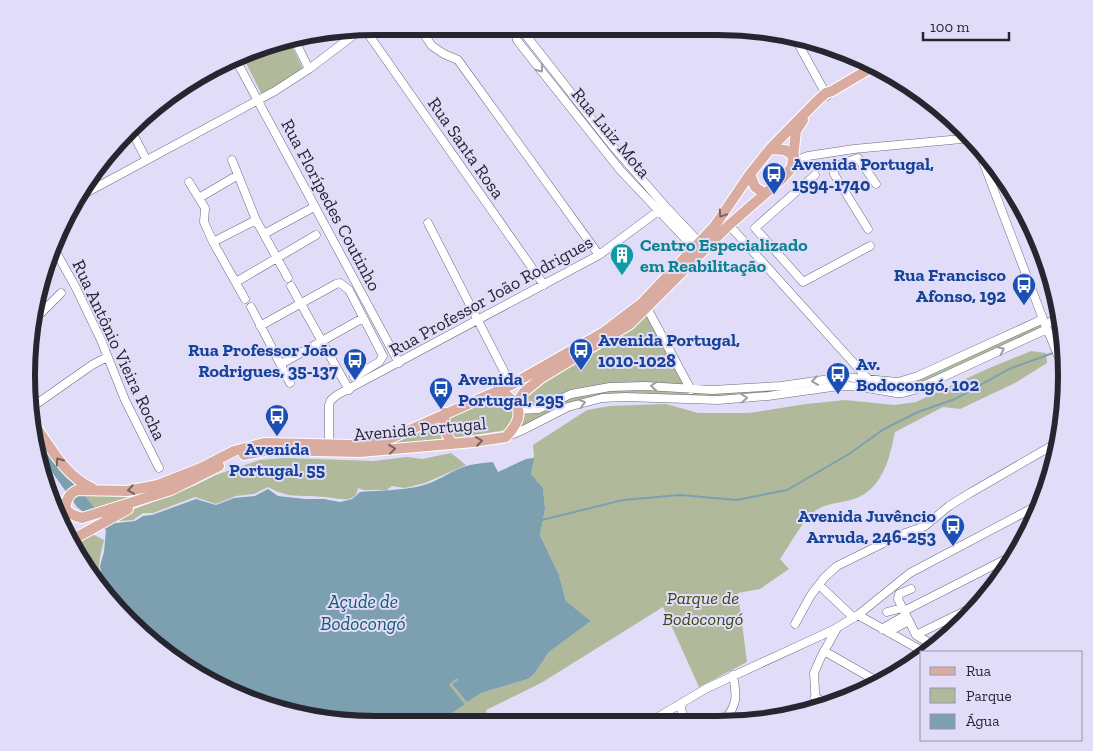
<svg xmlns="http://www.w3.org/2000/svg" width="1093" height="751" viewBox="0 0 1093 751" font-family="'Zilla Slab',serif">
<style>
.green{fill:#b1b99b}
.water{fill:#7ca0b0}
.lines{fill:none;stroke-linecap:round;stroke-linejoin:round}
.stream{stroke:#7ca0b0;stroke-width:2}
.minor-casing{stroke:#6c6981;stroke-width:9}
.major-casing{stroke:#fff;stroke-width:12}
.minor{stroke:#fff;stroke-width:8}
.major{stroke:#daaca0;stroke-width:10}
.oneway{stroke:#9e9da2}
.oneway2{stroke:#786262}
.labels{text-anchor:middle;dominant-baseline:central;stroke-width:4;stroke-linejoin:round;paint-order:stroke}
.street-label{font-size:18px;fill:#272630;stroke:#e1ddf9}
.transit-label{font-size:18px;font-weight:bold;fill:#164399;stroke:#e1ddf9;text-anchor:start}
.culture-label{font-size:18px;font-weight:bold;fill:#0d838f;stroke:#e1ddf9;text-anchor:start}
.park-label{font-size:18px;font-style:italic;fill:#3d4610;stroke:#e1ddf9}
.water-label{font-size:19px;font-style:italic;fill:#135971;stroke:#e1ddf9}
.rim{fill:none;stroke:#272630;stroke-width:6}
</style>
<rect width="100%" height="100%" fill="#e1ddf9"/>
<path class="green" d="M285,38H288L304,71L262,95L243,57Z
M647,312L688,387L606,385L538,408H520L521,399L533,387Z
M1041,323L1043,328L915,387L899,390L862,384L716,398L603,396L518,429L522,413L570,397L620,388L701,392L845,379L894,385Z
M1031,351L1046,353L1047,363L1015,383L960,409L943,407L895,432C890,456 884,485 859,497C846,503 830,502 818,509C804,517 790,545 780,559L789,569L760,589L738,593L747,662L699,687L663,607L541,683L486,710L490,723L437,724L465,704L448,685L456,679L458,681L452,684L481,693L528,679L534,674L549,652L591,621L566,601L559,575L540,535L545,509L543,488L531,474L534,455L533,445L587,410L610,406L666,404L698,413H749L806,404L845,400L895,405L916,402L987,369Z
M499,393L510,400L516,415L507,430L453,438L446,420L450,414Z
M442,417C441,427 443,434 449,442L371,450H254L230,459L170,489L100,510L92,505L82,492C96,490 110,495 124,494C170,490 212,466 253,447L266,444C310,446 358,454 401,438C415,432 429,424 442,417Z
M451,453L466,465L425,483L405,488L392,486L387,490H363L358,488C356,505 337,498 325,497C304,495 288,499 268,487L254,494L236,496L216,504L195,497L153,513H143L133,520L119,521L116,518L135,509L194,486L216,475L260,460L285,458L374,461L407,457L422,459Z
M92,534L104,540C98,566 95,572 111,595L110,597L72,543Z"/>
<path class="water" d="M32,426L92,505L117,523L135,521L143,516L152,515L196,499L216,505L234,498L255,496L268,489L278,496L305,499H324L340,502L352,499L360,492C382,490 403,491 424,485C438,481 450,472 463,467C472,464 483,463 493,462L498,472L526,459L534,458L531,474L543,488L545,509L540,535L559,575L566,601L591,621L549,652L534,674L528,679L481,693L467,702L452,684L458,680L456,679L449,685L465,704L437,724L375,725L307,718L242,698L181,666L128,622L111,598L113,595L102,579L100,566L104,552L106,530L77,507L34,447Z"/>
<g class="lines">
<path class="stream" d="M1058,351L1064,346
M542,520L623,500L680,495L737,500L787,490L849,454L884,429L918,412L955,399L1009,369L1053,353"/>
<g class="minor-casing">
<path id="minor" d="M419,27L432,46L444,54L458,60L599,255
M364,28L544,285
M514,29L517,40L524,49L621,171L695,249
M521,29L611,144L665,206L700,243
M794,36L827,96
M293,37L309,69
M236,60C290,161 345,262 399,363
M131,130L146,159
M976,143L1043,319L1067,377
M232,160L256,220L288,278
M794,161L808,156L854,149L972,138
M815,175L755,228L803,282L870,246
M189,182L205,208L204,222L213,242L245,299
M82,195L275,91L309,69L363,28
M199,198L238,175
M428,223L511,385
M729,225L869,380
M868,229L834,174V170L839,165L858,158L876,184
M264,234L314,207
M213,242L256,220
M52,245L75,286L101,340L125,400L159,468
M48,260L56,252
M236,282L316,235
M291,286L349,390
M251,307L290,383
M647,308L691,390
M34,313H41L61,293
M1045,325L1061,316
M260,326L336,284L340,283L349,290L383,356L379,362L354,377
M281,364L363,318
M32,407L92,365L107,357
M518,410L539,409L571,394L610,387L646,386L712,390L781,386L844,377L898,382L918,376L1043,319
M508,436L523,430L568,407L602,398L625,397L718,400L768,396L832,387L848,386L862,387L896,393H903L914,390L932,382L1047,329
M329,444V405L331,400L337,395L599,255L665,206
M1010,558L1016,554
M819,585L854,618
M911,589L899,594L898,599L916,635L933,645
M904,611L1006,559
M887,612L902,608
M858,615L924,652
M795,624L811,595L824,578L837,566L900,535L925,526L949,506L970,493L1060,441
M882,629L906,615
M888,632L909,621
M916,635L979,604
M824,651L880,683
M815,697L827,704
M680,704L684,720
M816,708L814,673L821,657L837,628
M725,719C739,703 736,694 733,675
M653,720L707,688L833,630L858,615L910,573L1042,503"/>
</g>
<g class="major-casing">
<path id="major" d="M770,149L785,150L794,156
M750,174L755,187L765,194
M516,404L524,392L541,378L630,324L729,225L782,179L792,167L796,131L803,120
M445,413L444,429L452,444
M32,422C51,446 63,475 92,488
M244,455L271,450L360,452L473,442L506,437C526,415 521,405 499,389
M47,484C55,499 64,514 82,518L171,490L219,466
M64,532C66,517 61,497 77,490L127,491L158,485L201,468L234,451L264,443L353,445L387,440L511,385L604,332L642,303L714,227L750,174L770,149L818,100L826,93L832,91L876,65
M70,541L128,509"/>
</g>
<use href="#minor" class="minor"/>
<use href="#major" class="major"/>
</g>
<defs><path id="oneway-chevron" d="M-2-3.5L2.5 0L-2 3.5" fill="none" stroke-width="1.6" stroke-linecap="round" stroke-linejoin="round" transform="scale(1.25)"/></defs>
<g class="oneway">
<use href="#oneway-chevron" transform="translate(540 69) rotate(52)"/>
<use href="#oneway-chevron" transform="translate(1001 350) rotate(-25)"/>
<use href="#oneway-chevron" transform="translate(815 381) rotate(172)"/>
<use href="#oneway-chevron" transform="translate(654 386) rotate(-175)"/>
<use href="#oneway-chevron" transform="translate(744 398) rotate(-5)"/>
<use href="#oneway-chevron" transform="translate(582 403) rotate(-16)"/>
</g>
<g class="oneway2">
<use href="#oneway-chevron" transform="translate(722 214) rotate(124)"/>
<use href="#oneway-chevron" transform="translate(479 441) rotate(-8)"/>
<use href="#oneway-chevron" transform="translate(392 449) rotate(-6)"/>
<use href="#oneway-chevron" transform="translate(59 461) rotate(-125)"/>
<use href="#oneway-chevron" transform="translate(131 490) rotate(171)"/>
</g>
<defs>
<g id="bus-pin" transform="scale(1.25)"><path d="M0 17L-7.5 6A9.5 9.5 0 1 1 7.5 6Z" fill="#1a4fb4" stroke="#e1ddf9"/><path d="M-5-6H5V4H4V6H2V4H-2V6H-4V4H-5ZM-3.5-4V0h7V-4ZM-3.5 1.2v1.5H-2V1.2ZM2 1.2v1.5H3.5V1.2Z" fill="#fff"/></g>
<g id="building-pin" transform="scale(1.25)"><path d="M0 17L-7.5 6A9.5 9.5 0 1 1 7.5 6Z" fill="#0f9aa8" stroke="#e1ddf9"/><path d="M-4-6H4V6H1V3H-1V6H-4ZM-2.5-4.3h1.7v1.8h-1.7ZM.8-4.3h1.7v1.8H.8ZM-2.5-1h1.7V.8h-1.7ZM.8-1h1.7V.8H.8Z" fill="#fff"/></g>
</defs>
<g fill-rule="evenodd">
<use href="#bus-pin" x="774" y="174"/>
<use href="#building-pin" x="622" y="255"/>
<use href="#bus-pin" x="1024" y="285"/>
<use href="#bus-pin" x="581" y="350"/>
<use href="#bus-pin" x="355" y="360"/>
<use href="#bus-pin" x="838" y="374"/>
<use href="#bus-pin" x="441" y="389"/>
<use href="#bus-pin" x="277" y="416"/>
<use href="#bus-pin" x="953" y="526"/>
</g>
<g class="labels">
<g class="street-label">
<text transform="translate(611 133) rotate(50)">Rua Luiz Mota</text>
<text transform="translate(466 148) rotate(55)">Rua Santa Rosa</text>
<text transform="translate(331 205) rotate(62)">Rua Florípedes Coutinho</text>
<text transform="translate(491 296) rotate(-29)">Rua Professor João Rodrigues</text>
<text transform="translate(119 350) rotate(65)">Rua Antônio Vieira Rocha</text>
<text transform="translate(420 429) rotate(-5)">Avenida Portugal</text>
</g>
<g class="transit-label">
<text x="792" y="164">Avenida Portugal,<tspan x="792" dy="21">1594-1740</tspan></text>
<text x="1006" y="275" text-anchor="end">Rua Francisco<tspan x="1006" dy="21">Afonso, 192</tspan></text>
<text x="598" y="340">Avenida Portugal,<tspan x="598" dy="21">1010-1028</tspan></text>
<text x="338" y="350" text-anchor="end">Rua Professor João<tspan x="338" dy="21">Rodrigues, 35-137</tspan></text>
<text x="856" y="364">Av.<tspan x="856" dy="21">Bodocongó, 102</tspan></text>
<text x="458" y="379">Avenida<tspan x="458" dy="21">Portugal, 295</tspan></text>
<text x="277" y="449" text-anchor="middle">Avenida<tspan x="277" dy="21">Portugal, 55</tspan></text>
<text x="936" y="516" text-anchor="end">Avenida Juvêncio<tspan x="936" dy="21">Arruda, 246-253</tspan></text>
</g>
<g class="culture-label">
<text x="640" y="245">Centro Especializado<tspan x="640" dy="21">em Reabilitação</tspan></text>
</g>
<g class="park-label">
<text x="703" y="598">Parque de<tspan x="703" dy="21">Bodocongó</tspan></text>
</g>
<g class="water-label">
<text x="363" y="601">Açude de<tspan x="363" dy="22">Bodocongó</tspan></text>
</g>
</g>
<path d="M0 0H1093V751H0ZM375 35H718A340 340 0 0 1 1058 375V376A340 340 0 0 1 718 716H375A340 340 0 0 1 35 376V375A340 340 0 0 1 375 35Z" fill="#e1ddf9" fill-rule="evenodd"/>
<path class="rim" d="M375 35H718A340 340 0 0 1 1058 375V376A340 340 0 0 1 718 716H375A340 340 0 0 1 35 376V375A340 340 0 0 1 375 35Z"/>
<rect x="920" y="651" width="162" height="90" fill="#e1ddf9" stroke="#9794a9"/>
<rect x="930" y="667" width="25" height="8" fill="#daaca0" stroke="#9794a9"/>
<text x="966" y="676" font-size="15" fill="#272630">Rua</text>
<rect x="930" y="688" width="25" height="15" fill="#b1b99b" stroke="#9794a9"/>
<text x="966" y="701" font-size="15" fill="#272630">Parque</text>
<rect x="930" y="714" width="25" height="15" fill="#7ca0b0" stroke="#9794a9"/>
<text x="966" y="726" font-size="15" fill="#272630">Água</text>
<path d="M923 32v8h86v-8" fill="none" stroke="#272630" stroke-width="2.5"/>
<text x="930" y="32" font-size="15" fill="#272630" stroke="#e1ddf9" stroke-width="4" paint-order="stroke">100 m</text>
</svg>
